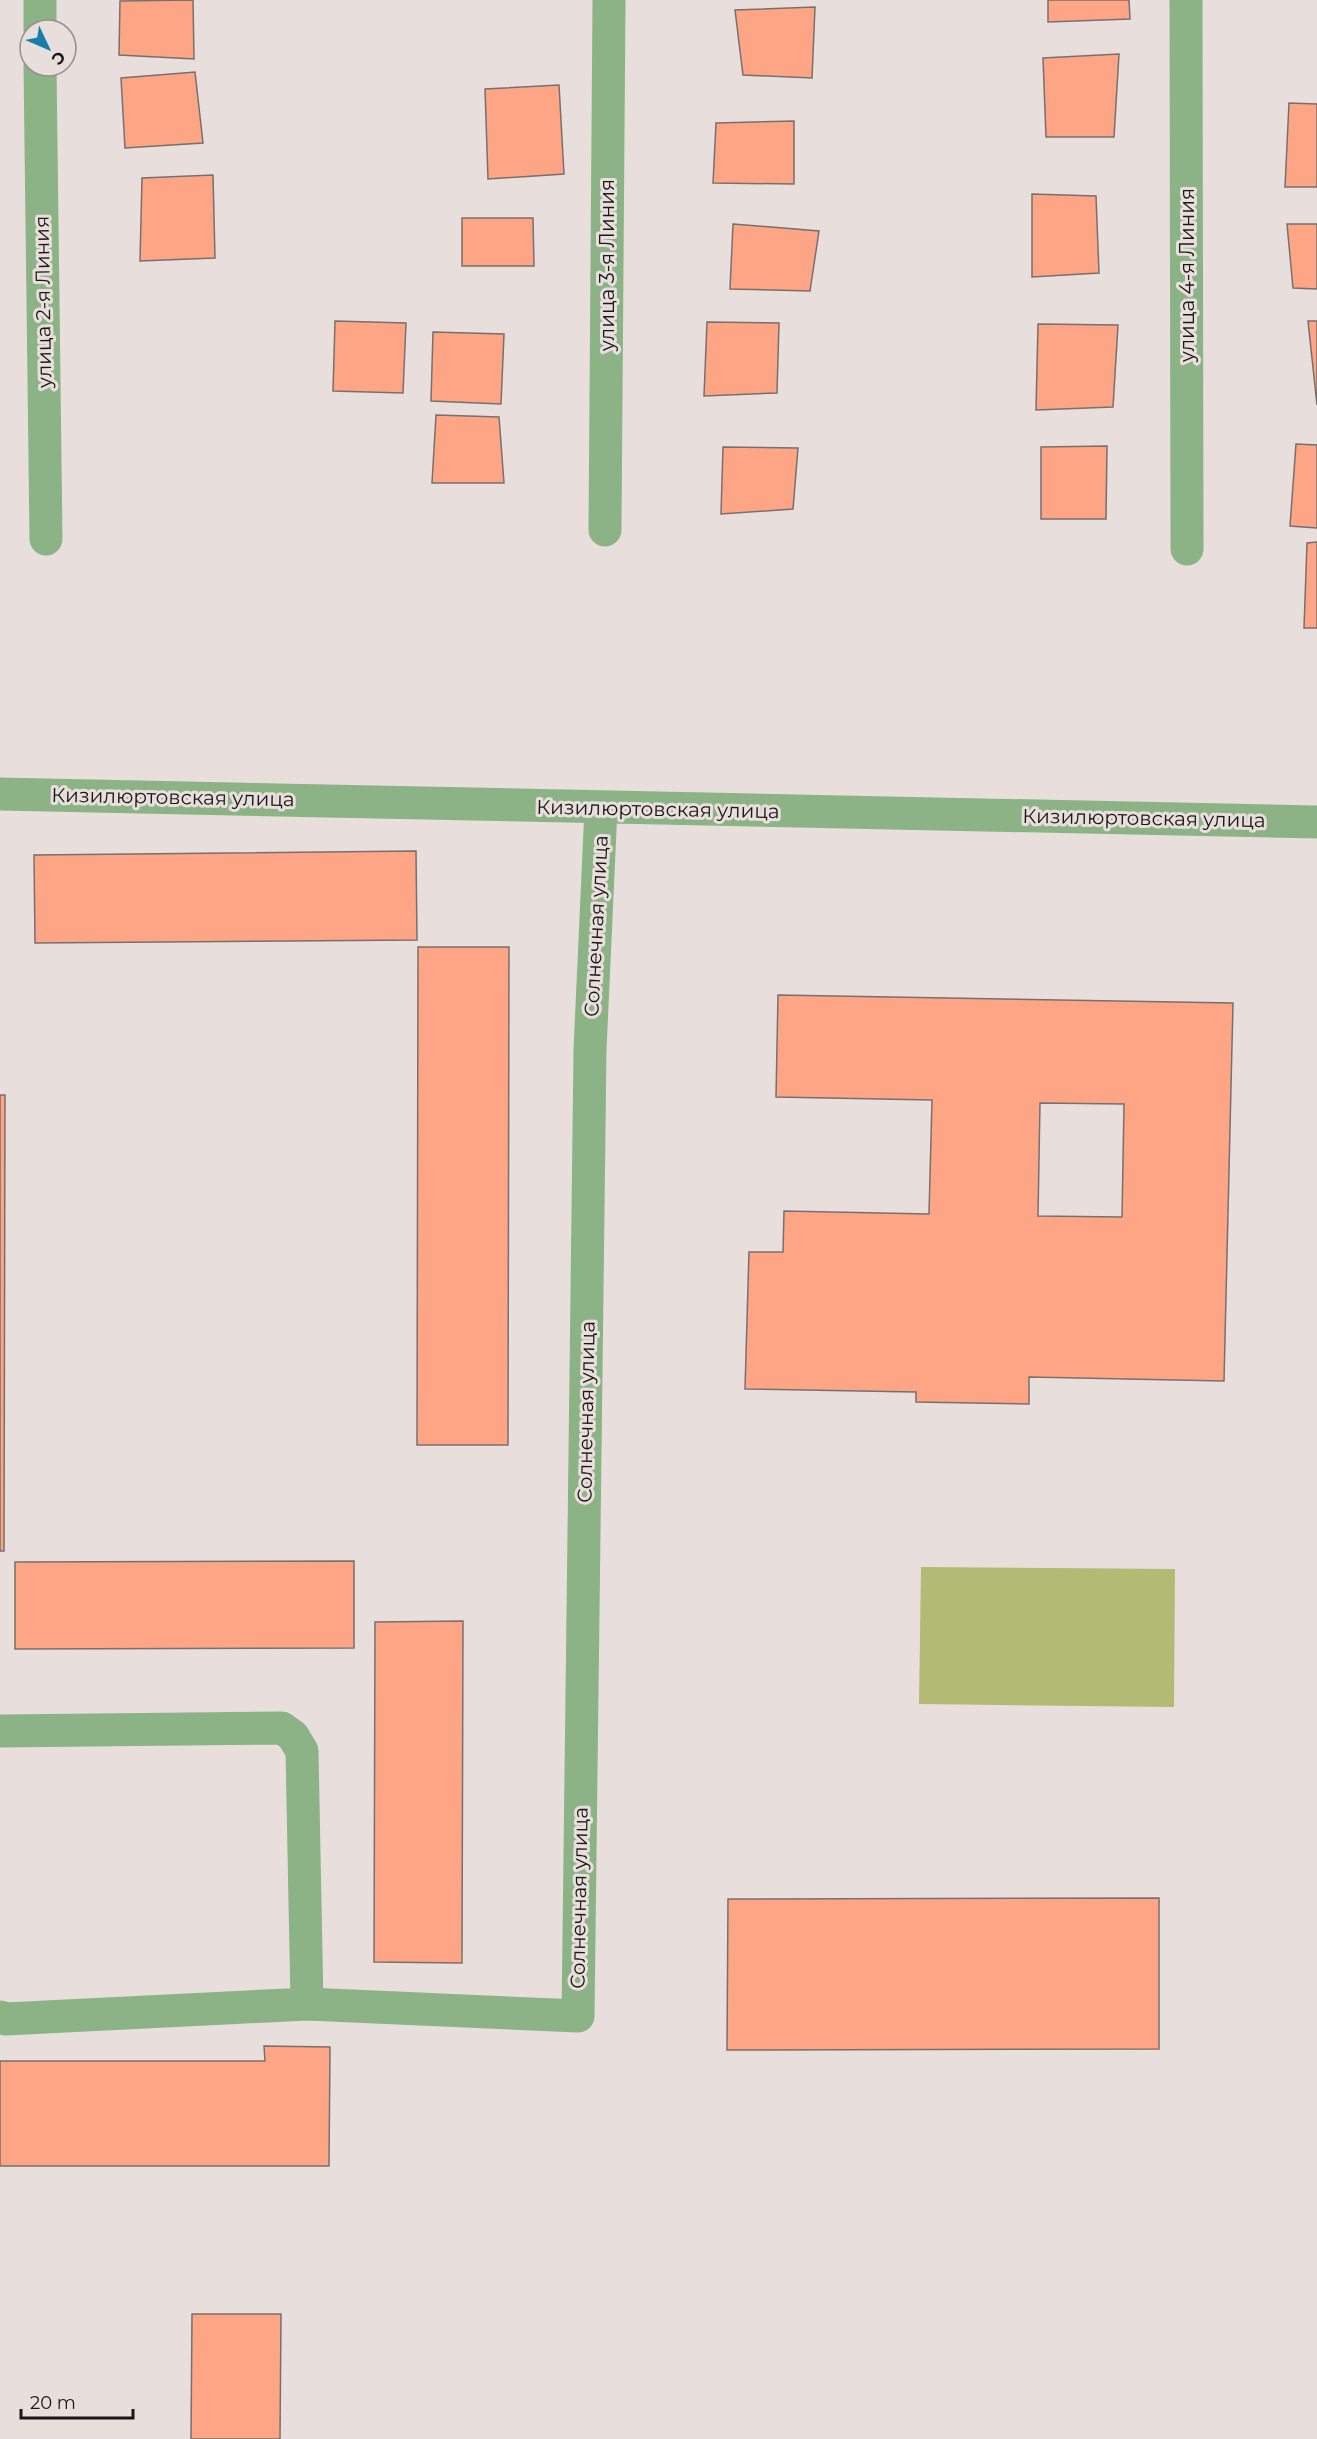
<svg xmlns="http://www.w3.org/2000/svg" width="1317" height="2439" viewBox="0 0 1317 2439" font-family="Montserrat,sans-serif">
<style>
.grass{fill:#b3ba73}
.building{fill:#fda585;stroke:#78706e;stroke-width:1.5;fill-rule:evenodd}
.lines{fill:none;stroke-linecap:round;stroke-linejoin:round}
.minor{stroke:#8cb385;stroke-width:33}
.labels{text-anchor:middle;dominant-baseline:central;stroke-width:6;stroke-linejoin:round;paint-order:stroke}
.street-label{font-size:20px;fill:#1a1716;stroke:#e8dfdc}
</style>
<rect width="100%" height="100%" fill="#e8dfdc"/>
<path class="grass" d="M921,1567L1175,1569L1174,1707L919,1704Z"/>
<path class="building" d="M193,0L194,59L119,55L120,1Z
M1048,0H1129L1130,19L1048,22Z
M815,7L812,78L743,75L735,10Z
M1119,54L1114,137H1046L1043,58Z
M195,72L203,143L125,148L121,78Z
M559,85L564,174L488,179L485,89Z
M1289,103L1317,104V187H1285Z
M794,121V184L713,183L716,123Z
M213,175L215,258L140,261L142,178Z
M1032,194L1096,196L1099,273L1032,277Z
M462,218H533L534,266H462Z
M733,224L819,231L810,291L730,289Z
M1287,224H1317V289L1293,288Z
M335,321L406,323L403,393L333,391Z
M1308,321H1317V405Z
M707,322L779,323L777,393L704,396Z
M1038,324L1118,325L1113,407L1036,410Z
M433,332L504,334L501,404L431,401Z
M436,415L499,417L504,483H432Z
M1296,444L1317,445V528L1290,526Z
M1107,446L1106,519H1041V447Z
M723,447L798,448L793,509L721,514Z
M1317,542V628H1304L1307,543Z
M416,851L417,940L35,943L34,855Z
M418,947H509L508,1445H417Z
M778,995L1233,1003L1224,1381L1029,1377V1404L916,1402V1392L745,1389L749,1252H783L784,1211L929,1214L932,1100L776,1097ZM1040,1103L1124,1104L1122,1217L1038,1216Z
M0,1095H5L4,1551H0Z
M354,1561V1648L15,1649V1562Z
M463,1621L462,1963L374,1962L375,1622Z
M1159,1898V2049L727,2050L728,1899Z
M264,2046L330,2047L329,2166H0V2061H265Z
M192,2314H281L280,2439H191Z"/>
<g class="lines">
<path class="minor" d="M40,0V30
M1186,0L1187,549
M40,66L46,539
M605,530L609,0
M0,794L1317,822
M0,1731L282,1728L293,1736L302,1751L307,2004
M0,2017L6,2019L307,2004L578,2016L590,1050L601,808"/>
</g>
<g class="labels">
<g class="street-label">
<text transform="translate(607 265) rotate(-90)">улица 3-я Линия</text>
<text transform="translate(1187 275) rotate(-90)">улица 4-я Линия</text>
<text transform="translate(43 302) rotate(-91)">улица 2-я Линия</text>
<text transform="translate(173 797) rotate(1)">Кизилюртовская улица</text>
<text transform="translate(658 809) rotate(1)">Кизилюртовская улица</text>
<text transform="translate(1144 818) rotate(1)">Кизилюртовская улица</text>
<text transform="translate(596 926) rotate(-87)">Солнечная улица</text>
<text transform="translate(586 1412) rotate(-89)">Солнечная улица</text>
<text transform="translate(579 1898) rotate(-89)">Солнечная улица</text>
</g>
</g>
<g transform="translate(48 48) rotate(134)"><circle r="28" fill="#e8dfdc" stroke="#968f8d" stroke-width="1.5"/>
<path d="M0-4.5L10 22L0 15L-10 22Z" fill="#187ea9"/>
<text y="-9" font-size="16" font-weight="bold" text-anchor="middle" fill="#1a1716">С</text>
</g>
<path d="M21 2409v9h112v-9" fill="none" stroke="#1a1716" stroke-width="3"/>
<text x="30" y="2409" font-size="18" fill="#1a1716" stroke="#e8dfdc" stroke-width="4.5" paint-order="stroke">20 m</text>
</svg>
